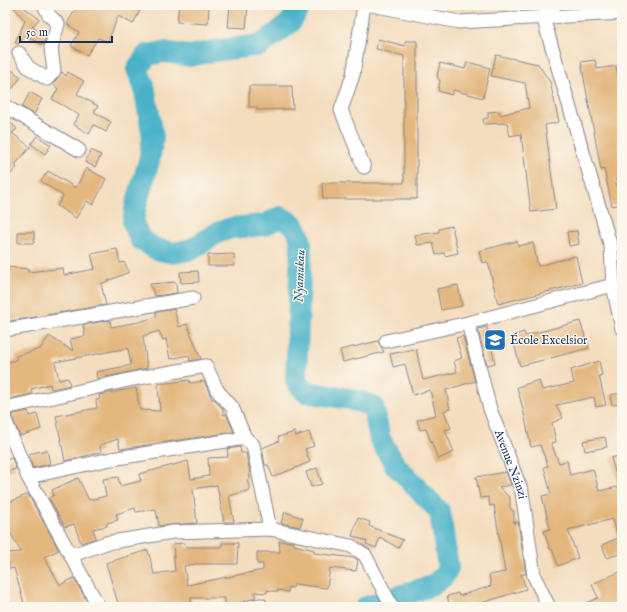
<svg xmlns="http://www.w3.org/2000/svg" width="627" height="612" viewBox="0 0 627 612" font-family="'IM FELL English',serif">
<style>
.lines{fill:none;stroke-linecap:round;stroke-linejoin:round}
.river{stroke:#4ab2c9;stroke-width:22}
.building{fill:#e4b77f}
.minor-casing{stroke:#88868e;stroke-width:15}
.minor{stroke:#fff;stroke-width:13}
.labels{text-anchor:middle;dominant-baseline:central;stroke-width:3;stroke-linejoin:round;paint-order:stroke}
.poi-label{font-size:12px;fill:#1b2f5e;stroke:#fbf7ec;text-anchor:start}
.street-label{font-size:12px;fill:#1b2f5e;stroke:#fbf7ec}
.water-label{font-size:13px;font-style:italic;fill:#2b5d83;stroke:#fbf7ec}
</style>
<rect width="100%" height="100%" fill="#fbf7ec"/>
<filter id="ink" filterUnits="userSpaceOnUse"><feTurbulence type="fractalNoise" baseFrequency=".025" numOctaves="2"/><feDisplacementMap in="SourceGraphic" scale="8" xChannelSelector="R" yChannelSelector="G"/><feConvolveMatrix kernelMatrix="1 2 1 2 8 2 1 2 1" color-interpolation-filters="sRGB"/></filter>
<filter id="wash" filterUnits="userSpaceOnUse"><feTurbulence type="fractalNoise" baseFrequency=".012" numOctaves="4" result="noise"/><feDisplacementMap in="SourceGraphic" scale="16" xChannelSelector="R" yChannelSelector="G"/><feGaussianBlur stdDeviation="0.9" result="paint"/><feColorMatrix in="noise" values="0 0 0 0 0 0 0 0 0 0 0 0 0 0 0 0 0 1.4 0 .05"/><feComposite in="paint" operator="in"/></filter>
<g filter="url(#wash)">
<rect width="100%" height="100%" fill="#f4ddbe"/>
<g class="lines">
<path class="river" d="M301,5L290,23L261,45L213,51L190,56L165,52L147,55L137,69L144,86L153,137L149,161L136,205L133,222L140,239L156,249L174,253L192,249L217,233L231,228L264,225L280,217C295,224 298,227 301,244L296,381L306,392L350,399L373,406L380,439L395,465L440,512L448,568L443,577L433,585L366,607"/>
</g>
<g id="blocks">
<path class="building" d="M12,5H21L39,19L32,27L47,35L43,45L25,36L18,44L15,42L25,21Z
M78,5H143L133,24L118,16L108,42L98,38L87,55L71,46L79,32L67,24Z
M179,5H209L208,24L177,22Z
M230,5H248L246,28L228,27Z
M378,39L405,46V41H417V199H323L322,183H404V56L376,49Z
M496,55L538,64L550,82L559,122L545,125L556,209L531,212L521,134L510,136L507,123L484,124L483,119L488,118V112L499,111L500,115L529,108L525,83L491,76Z
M595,60L597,69L616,66L622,96V178L615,179L621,204L612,206L604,169L601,170L599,159L581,62Z
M467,62L490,68L483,98L453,90L452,95L438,91L440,81L437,76L440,63L465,69Z
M5,65L21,77L5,98Z
M62,72L66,76L68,72L84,81L77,94L98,106L94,112L111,122L106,132L94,125L89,134L73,124L79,115L52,99L58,89L53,84Z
M249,86H292L293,109L257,110V107H249Z
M30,92L42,99L34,114L22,107Z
M5,117L17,129L12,133L30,147L15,165L17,167L11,174L9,173L5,178Z
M37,136L51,145L45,154L31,144Z
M91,150L101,155L95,167L85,162Z
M86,168L106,179L93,205L87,201L76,218L57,206L63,196L41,181L48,171L76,188Z
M452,226L458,253L445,256L444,253L436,255L433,243L417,245L415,235L439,232V229Z
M577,231L579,244L569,246L567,232Z
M18,232H34V243H18Z
M517,241L518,246L533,243L538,266L576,256L582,283L498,304L488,262L482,263L479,251Z
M117,249L120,263L124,262L129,272L101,284L106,305L5,322V278L7,267L28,269V272L63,268L64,275L95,269L91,254Z
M234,254L235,266H208V255Z
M198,271L199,282L181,283L180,272Z
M176,282L177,293L155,296L150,284Z
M458,285L462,306L441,310L437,289Z
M174,309L179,327L187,324L201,359L190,361L189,355L170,359L166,339L163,340L159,331L143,336L147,368L97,379L96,372L131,365L128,348L55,362L59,380L68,378L70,385L51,389L50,384L31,389L32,394L5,400V363L16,360V356L40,349L49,336L73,351L70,339L85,336L83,325L110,320L111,327L139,322L156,317V312Z
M580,321L589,348L520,366L512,336L524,332L525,336Z
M487,327L495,363L487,365L478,329Z
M463,336L475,381L446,390L450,409L444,411L451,428L445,430L454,452L438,459L426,429L420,430L417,420L436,415L430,390L413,395L405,364L393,367L390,354L416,349L423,380L457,372L454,361L462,358L456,338Z
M378,341L384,352L343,362L340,350Z
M599,361L602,375L599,376L606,405L596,407L594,397L556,405L563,418L552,423L556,442L551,443L559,463L567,461L570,475L593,469L599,491L622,486V553L607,558L602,545L618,538L613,519L568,530L578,558L558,566L552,549H550L544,531L550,529L542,496L551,494L544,467L548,466L540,445L531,447L523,409L517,387L539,380L542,390L574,383L571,370Z
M189,380L190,383L204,381L212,399H214L223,409V415L226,414L234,432L120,449L118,439L100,445L101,452L65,461L56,416L97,408L96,400L100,399L99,395L136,388L140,410L160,411L158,384Z
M622,393V403L612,405L610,395Z
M28,411L30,416L37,414L41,429L20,436L11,415Z
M295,432L296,436L309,432L314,446L305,449L310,462L273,477L268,465H265L262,448L279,441L278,437Z
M605,437L607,447L585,451L583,441Z
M240,447L241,453H246L249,468L250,479L247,480L250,490L229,496L234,522H224L217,485L193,489L197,523L159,526L156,509L136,512L135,508L116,514L118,520L107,523V526L93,529L96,538L81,543L74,524L65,527L49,498L54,495L52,490L78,478L89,500L106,496L103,479L118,477L120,486L141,481L139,474L188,461L191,479L209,476L208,458L228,457L227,449Z
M47,450L50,464L33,468L28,454Z
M622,455V486H619L611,458Z
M12,458L16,469L5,472V460Z
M317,468L322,484L311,487L306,472Z
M506,472L511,485L499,487L510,498V508L514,512V523L518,522L526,574H521L526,589L469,607H450L447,596L458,593L459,596L491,586L489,575L505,572L494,505L490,506L488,497L480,498L476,477Z
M28,494L59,550L44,557L60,585L74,578L90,607H25L14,568L9,569L7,553L21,552L5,523V504Z
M285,512L303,518L300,527L281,523Z
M358,518L370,522L369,526L403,540L398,548L380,537L376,548L366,544L367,541L352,536Z
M279,541L294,542V545L314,550V553L355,558L358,560L356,571L330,568L327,588L294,584L293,588L289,587L288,592L278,590V592L267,590V593L255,592V598L240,603V607H225V598H191L192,607H182L181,602L161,607H144L143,604L134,607H119L106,563L148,550L154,574L175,571L173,544L185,543L186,547H222V543H238L237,564H196L184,566L187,585L263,570V564H257V552H280Z
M622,571V607H577L598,598L592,584Z"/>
</g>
</g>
<g filter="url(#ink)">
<use href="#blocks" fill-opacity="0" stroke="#88868e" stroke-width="1"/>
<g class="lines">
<g class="minor-casing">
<g id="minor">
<path d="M372,5L459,22L622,13"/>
<path d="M543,17L611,247L613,285L622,329"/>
<path d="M543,17L555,5"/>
<path d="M19,53L28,67L47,79L54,71L51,48L58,24L49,15L44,5"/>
<path d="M5,106L79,150"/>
<path d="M364,167L341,110L353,75L364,5"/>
<path id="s1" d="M468,323L490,409L522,492L534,576L549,607"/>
<path d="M5,330L193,298"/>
<path d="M386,341L468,323L613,285"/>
<path d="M5,408L133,379L206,366L217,390L232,407L245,438"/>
<path d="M5,420L28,477L99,607"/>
<path d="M28,477L111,459L245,438L253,445L270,529"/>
<path d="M72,555L106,543L173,532L270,529L351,546L365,555L392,607"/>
<path d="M250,607L261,605"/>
</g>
</g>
<use href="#minor" class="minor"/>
</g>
</g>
<defs>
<g id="school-square" transform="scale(1.15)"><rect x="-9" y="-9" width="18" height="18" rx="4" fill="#1f6fb2" stroke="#fbf7ec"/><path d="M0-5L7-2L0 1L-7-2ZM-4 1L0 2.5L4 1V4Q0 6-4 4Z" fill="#fff"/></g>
</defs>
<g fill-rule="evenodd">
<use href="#school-square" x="495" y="340"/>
</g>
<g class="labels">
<g class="poi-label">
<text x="510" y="340">École Excelsior</text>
</g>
<g class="street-label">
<text stroke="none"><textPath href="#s1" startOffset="148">Avenue Nzinzi</textPath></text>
</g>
<g class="water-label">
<text transform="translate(300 276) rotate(-88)">Nyamukau</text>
</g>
</g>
<rect width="627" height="612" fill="none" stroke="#fbf7ec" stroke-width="20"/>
<path d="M20 36v6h92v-6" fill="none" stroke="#1b2f5e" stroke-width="2"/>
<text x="26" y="36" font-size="12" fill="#1b2f5e" stroke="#fbf7ec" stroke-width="3" paint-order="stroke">50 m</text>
</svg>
